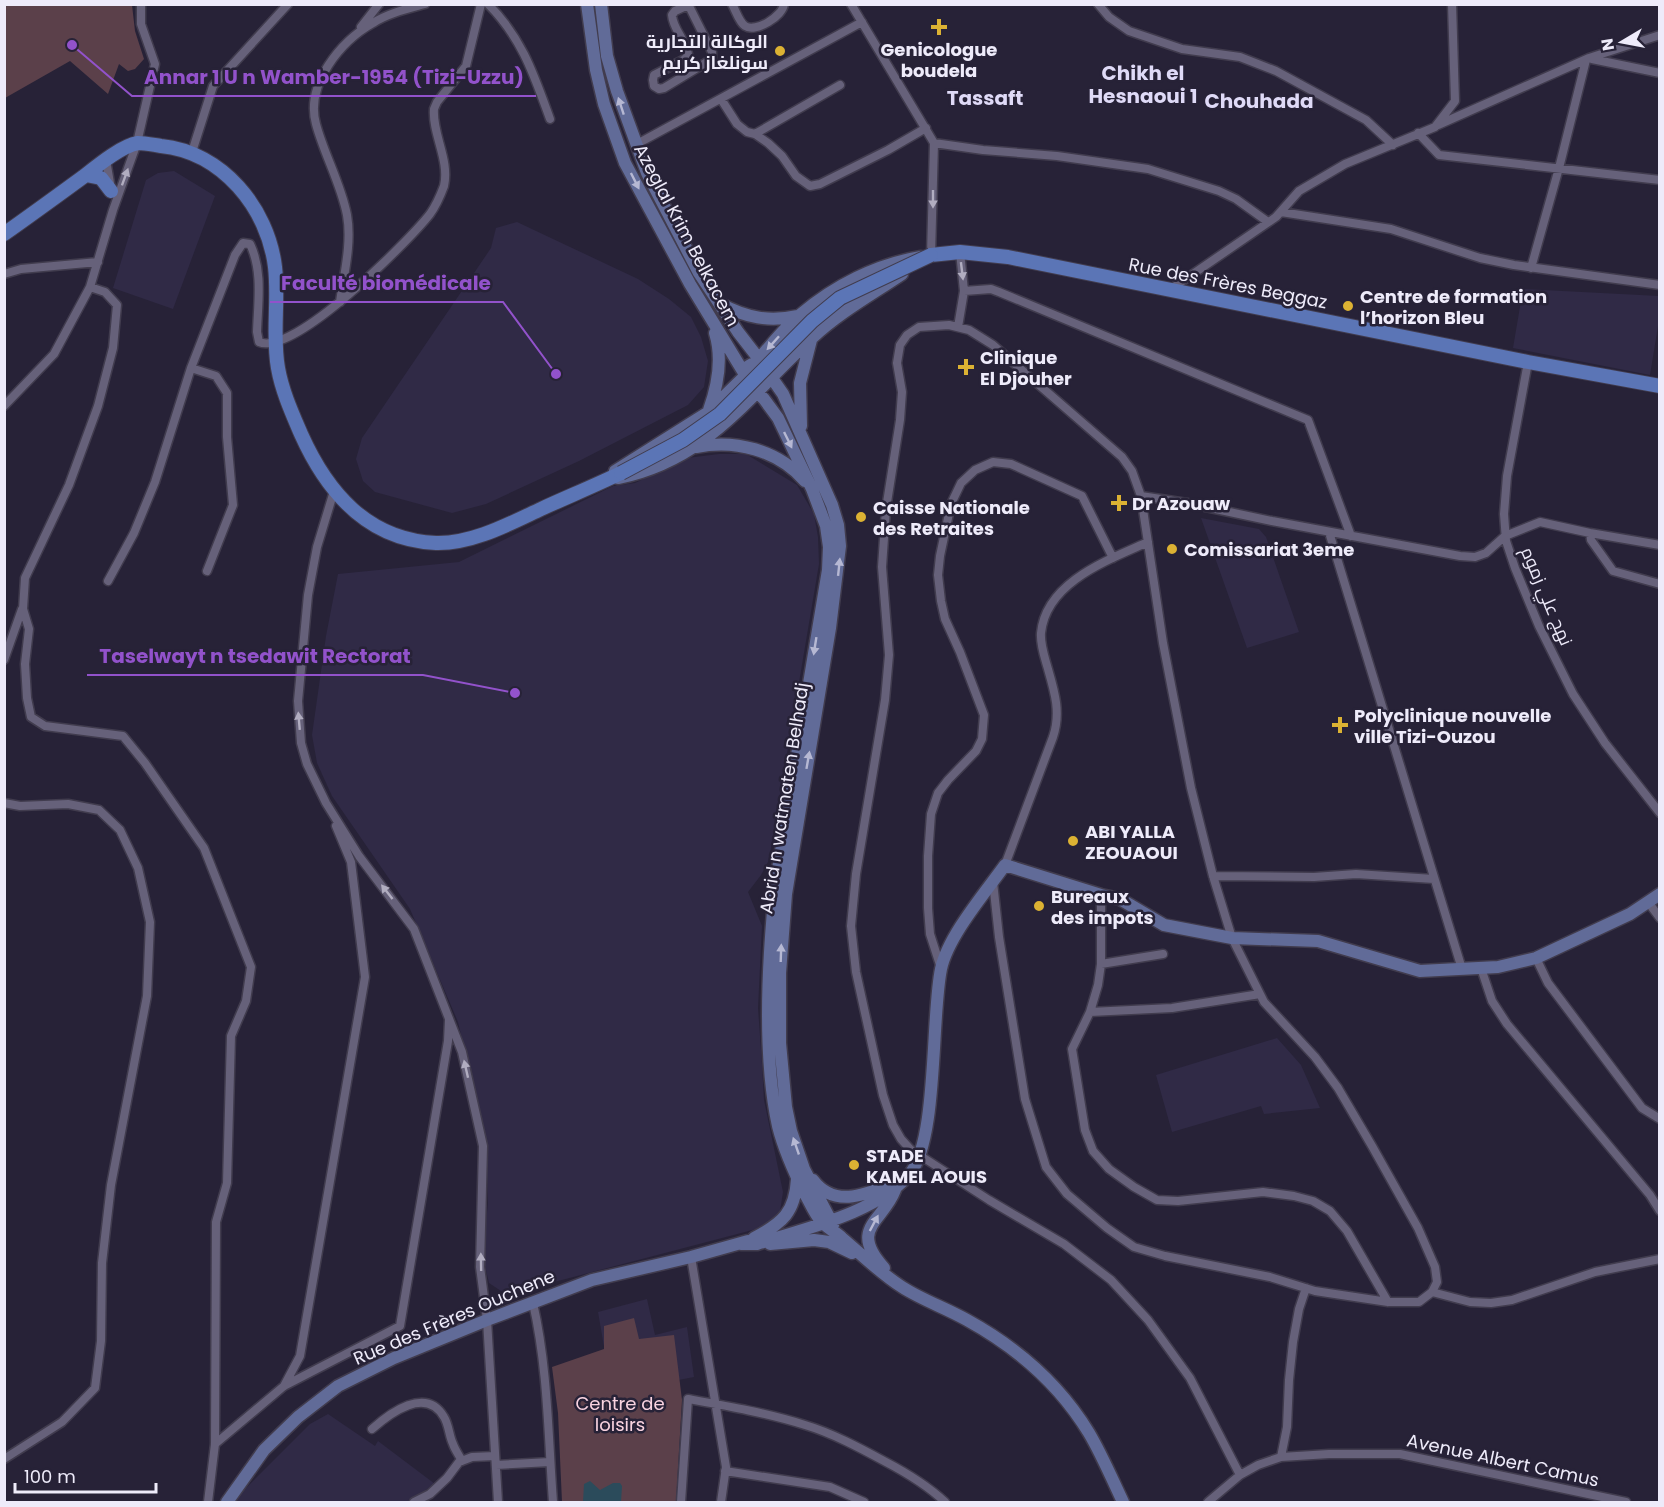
<svg xmlns="http://www.w3.org/2000/svg" width="1664" height="1507" viewBox="0 0 1664 1507" font-family="Poppins,Cairo,sans-serif">
<style>
.built{fill:#302a46}
.green{fill:#5b404a}
.water{fill:#2b4b5b}
.lines{fill:none;stroke-linecap:round;stroke-linejoin:round}
.street-casing{stroke:#413c4e;stroke-width:11}
.secondary-casing{stroke:#413c4e;stroke-width:15}
.primary-casing{stroke:#413c4e;stroke-width:16}
.street{stroke:#66617a;stroke-width:8}
.secondary{stroke:#616b98;stroke-width:12}
.primary{stroke:#5b75b6;stroke-width:14}
.primary-bridge-casing{stroke:#413c4e;stroke-width:16;stroke-linecap:butt}
.primary-bridge{stroke:#5b75b6;stroke-width:14}
.oneway{fill:#b6b8d3}
.oneway2{fill:#b1adc0}
.poi-dot{fill:#dcb233;stroke:#272237;stroke-width:2}
.labels{text-anchor:middle;dominant-baseline:central;stroke-width:5;stroke-linejoin:round;paint-order:stroke}
.poi-label{font-size:18px;font-weight:bold;fill:#eeebfa;stroke:#272237;text-anchor:start}
.street-label{font-size:18px;fill:#eeebfa;stroke:#272237}
.park-label{font-size:18px;fill:#f9d3e0;stroke:#272237}
.neighbourhood-label{font-size:20px;font-weight:bold;fill:#dfdaf7;stroke:#272237}
.leader{fill:none;stroke:#9252cb;stroke-width:2}
.callout-dot{fill:#9252cb;stroke:#272237;stroke-width:2}
.callout-label{font-size:20px;text-anchor:middle;font-weight:bold;fill:#9252cb;stroke:#272237;stroke-width:5;stroke-linejoin:round;paint-order:stroke}
</style>
<rect width="100%" height="100%" fill="#272237"/>
<path class="built" d="M174,171L215,196L173,309L113,288L146,180L158,173Z
M517,222L638,279L669,299L691,317L701,337L708,361L704,387L688,405L579,461L486,504L452,513L375,492L363,481L356,459L362,438L491,248L496,228Z
M1523,289L1659,296V320L1650,375L1513,348Z
M719,454H746L797,485L814,514L818,537L819,564L769,860L761,875L748,892L762,926L758,1008L762,1064L764,1100L783,1192L779,1218L764,1227L516,1292L501,1291L489,1283L485,1266L484,1242L488,1203L487,1146L458,1022L410,909L332,796L317,763L312,735L326,636L338,574L459,562L613,486L635,483L687,458Z
M1201,518L1259,529L1266,537L1299,632L1247,648Z
M1277,1038L1301,1065L1320,1108L1264,1114L1261,1106L1172,1132L1156,1075Z
M647,1299L655,1335L687,1327L694,1377L612,1393L598,1312Z
M328,1414L375,1446L378,1441L435,1484L407,1502H235L242,1492L310,1424Z"/>
<path class="green" d="M4,5H132L135,31L144,59L135,69L128,71L119,64L108,94L70,61L5,98Z
M634,1318L639,1339L674,1335L682,1400L676,1502H562L558,1413L552,1367L604,1349V1326Z"/>
<path class="water" d="M590,1481L600,1490L613,1483H620L622,1486L621,1502H583L584,1484Z"/>
<g class="lines">
<g class="street-casing">
<path id="street" d="M488,4C522,38 534,75 550,119
M688,4L712,52V59L664,88L659,89L654,86L653,80L654,75L685,59L688,54C686,40 673,30 672,15L675,11L688,5
M732,4C736,11 739,22 745,26C756,33 783,16 784,4
M851,4L934,143L931,255
M1098,4L1109,17L1129,31L1182,49L1240,57L1276,71L1366,120L1393,145
M361,27L379,4
M1592,59L1660,73
M721,99L737,124L747,132L755,134L768,143L782,156L796,176L810,186L820,184L888,150L926,128
M1438,125L1589,58L1660,35
M1418,133L1439,155L1660,180
M755,134L840,85
M934,143L983,150L1057,156L1148,169L1219,191L1236,199L1268,222
M635,145L862,22
M192,152L213,86L288,4
M106,160L111,189
M1281,212L1391,229L1480,258L1514,265L1660,285
M1531,268L1559,168L1586,60
M4,274L21,269L98,262
M90,287L105,292L117,305L113,348L98,406L69,485L25,578L23,609L29,629L25,664L27,698L31,717L45,726L123,736L145,763L204,848L251,967L246,1001L231,1036L227,1183L216,1222L215,1444L208,1502
M1171,289L1276,217L1299,191L1345,164L1435,127L1455,101L1452,4
M964,291L991,289L999,292L1308,420L1351,536
M340,302C344,274 352,243 347,215C341,184 324,154 316,124C305,84 341,41 373,23C389,13 407,9 425,4
M958,327L964,291L960,252
M1528,362L1507,476L1504,514L1506,541L1515,568L1539,626L1573,694L1605,743L1660,813
M191,368L216,376L227,393V437L233,505L207,571
M4,406L54,354L90,287L113,210L137,143L155,64L141,24V4
M334,491L317,547L308,595L298,701L301,743L307,764L326,803L359,856L414,929L462,1052L483,1146L480,1267L487,1320L498,1502
M1329,532L1462,969
M1590,533L1591,540L1613,571L1660,584
M108,581L134,533L155,482L191,368L235,255L243,243L250,244C263,271 258,302 257,332L259,342C293,357 408,242 430,214C435,207 441,194 444,186C450,160 432,134 434,109L437,102L466,66L481,4
M4,660L22,609
M4,803L20,806L68,804L99,810L120,830L138,868L150,922L147,996L111,1185L102,1263L101,1341L95,1388L62,1422L4,1459
M1005,865L1053,737C1061,713 1055,693 1048,669C1045,658 1040,645 1041,633C1046,582 1108,560 1148,542
M1213,876L1314,877L1356,874L1434,879
M993,882L999,937L1025,1099L1046,1167L1067,1194L1107,1228L1134,1247L1165,1256L1270,1277L1315,1291L1388,1302H1419L1432,1292L1437,1282L1435,1267L1418,1228L1372,1146L1338,1088L1315,1057L1264,1002L1232,938L1213,876L1191,788L1163,643L1141,496
M1101,895V964L1098,985L1090,1012L1072,1049L1085,1130L1093,1151L1109,1169L1134,1187L1157,1200L1178,1201L1263,1192L1294,1196L1313,1201L1330,1211L1347,1231L1388,1302
M1648,902L1660,918
M1536,958L1548,983L1642,1108L1660,1119
M1101,964L1163,954
M941,968L930,934L928,908V856L931,814L938,793L948,780L976,751L982,739L984,715L960,652L945,619L941,601L938,575L940,556L951,504L961,483L975,470L993,462L1011,464L1082,496L1113,558
M1481,968L1492,1001L1507,1024L1650,1195L1660,1211
M1090,1012L1172,1008L1260,994
M691,1257L726,1467L721,1502
M1432,1292L1470,1302L1491,1303L1512,1300L1595,1272L1660,1259
M533,1303C548,1369 548,1435 553,1502
M284,1386L300,1356L365,977L351,862L336,826
M372,1429C390,1413 426,1386 444,1417C449,1425 449,1436 453,1444C455,1450 459,1455 462,1461
M215,1444L284,1386L400,1326L448,1041L449,1020
M1281,1457L1287,1427L1289,1380L1293,1342L1299,1309L1306,1288
M496,1465L550,1462
M725,1471L830,1487L864,1502
M1240,1475L1190,1378L1148,1320L1111,1280L1064,1244L989,1200L910,1149L901,1139L893,1125L883,1095L856,972L851,926L856,874L885,700L889,655L882,567L886,509L900,420L902,392L897,363L900,345L907,335L919,327L949,325L969,330L993,345L1122,457L1132,471L1141,496L1187,503L1272,521L1460,556L1475,557L1486,553L1505,536L1540,522L1590,533L1660,545
M414,1502L430,1494L447,1478L459,1462L472,1457L495,1456
M681,1502L688,1399C727,1406 767,1413 805,1425C832,1433 860,1448 884,1461C907,1473 927,1485 945,1502
M1208,1502L1240,1475L1258,1465L1281,1457L1329,1454H1400L1626,1502"/>
</g>
<g class="secondary-casing">
<path id="secondary" d="M587,4L596,70L604,104L625,163L690,284L744,373
M601,4L607,56L617,91L647,173L699,273L738,332L766,368L768,376
M719,303C746,318 769,322 798,316
M767,371L783,394L832,505L838,525L840,546L830,628L786,894L780,973V1043L786,1107L791,1131L804,1169L833,1225
M744,377L749,384L764,399L778,418L812,489L826,526L829,547L828,570L776,881C768,956 762,1053 778,1126C784,1150 794,1172 805,1194C810,1202 814,1213 821,1221C827,1228 836,1232 842,1238C862,1255 880,1273 902,1287C922,1300 946,1308 967,1320C1016,1347 1060,1385 1089,1433C1102,1455 1112,1479 1123,1502
M709,410C718,385 723,359 715,333
M801,426L800,383L811,340
M696,447C735,439 778,450 805,481
M615,471L707,413L744,377C744,369 748,365 755,363C770,347 783,329 800,315C834,286 877,264 921,257
M618,478C708,460 749,395 812,338C840,312 871,295 902,274
M813,1180C833,1207 863,1196 889,1185
M754,1238C783,1223 795,1212 797,1179
M741,1244H757C806,1228 874,1214 909,1175C938,1142 931,1017 941,969C948,936 985,893 1005,865L1101,895L1120,899L1164,925L1232,938L1318,941L1420,971L1498,967L1536,958L1630,914L1660,894
M770,1244L814,1240L829,1242L852,1253
M884,1268C848,1228 883,1222 895,1190
M227,1502L264,1450L298,1417L338,1386L394,1358L487,1320L592,1280L691,1257L748,1241"/>
</g>
<g class="primary-casing">
<path id="primary" d="M86,175L101,178L111,191
M4,234C31,215 57,196 83,177C97,166 121,146 138,143C145,143 154,145 161,146C222,152 268,208 275,267C279,301 272,335 278,368C282,391 292,413 301,434C327,492 367,540 436,543C472,544 509,524 541,509C567,497 594,486 621,473
M931,255L960,252L1008,257L1528,362L1660,386"/>
</g>
<use href="#street" class="street"/>
<use href="#secondary" class="secondary"/>
<use href="#primary" class="primary"/>
<g class="primary-bridge-casing">
<path id="primary-bridge" d="M621,473L683,440L720,414L812,321L840,298L931,255"/>
</g>
<use href="#primary-bridge" class="primary-bridge"/>
</g>
<defs><path id="oneway-solid" d="M-6-.8H1V-3.2L6.5 0L1 3.2V.8H-6Z" transform="scale(1.5)"/></defs>
<g class="oneway">
<use href="#oneway-solid" transform="translate(621 106) rotate(-108)"/>
<use href="#oneway-solid" transform="translate(635 181) rotate(63)"/>
<use href="#oneway-solid" transform="translate(773 343) rotate(132)"/>
<use href="#oneway-solid" transform="translate(788 440) rotate(64)"/>
<use href="#oneway-solid" transform="translate(839 567) rotate(-84)"/>
<use href="#oneway-solid" transform="translate(815 646) rotate(99)"/>
<use href="#oneway-solid" transform="translate(808 760) rotate(-80)"/>
<use href="#oneway-solid" transform="translate(781 953) rotate(-88)"/>
<use href="#oneway-solid" transform="translate(796 1146) rotate(-109)"/>
<use href="#oneway-solid" transform="translate(874 1223) rotate(-62)"/>
</g>
<g class="oneway2">
<use href="#oneway-solid" transform="translate(125 177) rotate(-70)"/>
<use href="#oneway-solid" transform="translate(933 199) rotate(90)"/>
<use href="#oneway-solid" transform="translate(962 271) rotate(83)"/>
<use href="#oneway-solid" transform="translate(299 721) rotate(-95)"/>
<use href="#oneway-solid" transform="translate(387 892) rotate(-128)"/>
<use href="#oneway-solid" transform="translate(466 1069) rotate(-103)"/>
<use href="#oneway-solid" transform="translate(481 1262) rotate(-91)"/>
</g>
<g class="poi-dot">
<path d="M936 18h6v6h6v6h-6v6h-6v-6h-6v-6h6z"/>
<circle cx="780" cy="51" r="6"/>
<circle cx="1348" cy="306" r="6"/>
<path d="M963 358h6v6h6v6h-6v6h-6v-6h-6v-6h6z"/>
<path d="M1116 494h6v6h6v6h-6v6h-6v-6h-6v-6h6z"/>
<circle cx="861" cy="517" r="6"/>
<circle cx="1172" cy="549" r="6"/>
<path d="M1337 716h6v6h6v6h-6v6h-6v-6h-6v-6h6z"/>
<circle cx="1073" cy="841" r="6"/>
<circle cx="1039" cy="906" r="6"/>
<circle cx="854" cy="1165" r="6"/>
</g>
<g class="labels">
<g class="poi-label">
<text x="768" y="41" text-anchor="end">الوكالة التجارية<tspan x="768" dy="21">سونلغاز كريم</tspan></text>
<text x="939" y="49" text-anchor="middle">Genicologue<tspan x="939" dy="21">boudela</tspan></text>
<text x="1360" y="296">Centre de formation<tspan x="1360" dy="21">l’horizon Bleu</tspan></text>
<text x="980" y="357">Clinique<tspan x="980" dy="21">El Djouher</tspan></text>
<text x="1132" y="503">Dr Azouaw</text>
<text x="873" y="507">Caisse Nationale<tspan x="873" dy="21">des Retraites</tspan></text>
<text x="1184" y="549">Comissariat 3eme</text>
<text x="1354" y="715">Polyclinique nouvelle<tspan x="1354" dy="21">ville Tizi-Ouzou</tspan></text>
<text x="1085" y="831">ABI YALLA<tspan x="1085" dy="21">ZEOUAOUI</tspan></text>
<text x="1051" y="896">Bureaux<tspan x="1051" dy="21">des impots</tspan></text>
<text x="866" y="1155">STADE<tspan x="866" dy="21">KAMEL AOUIS</tspan></text>
</g>
<g class="street-label">
<text transform="translate(687 235) rotate(62)">Azeglal Krim Belkacem</text>
<text transform="translate(1228 283) rotate(11)">Rue des Frères Beggaz</text>
<text transform="translate(1547 596) rotate(67)">نهج علي زموم</text>
<text transform="translate(784 798) rotate(-81)">Abrid n watmaten Belhadj</text>
<text transform="translate(454 1317) rotate(-23)">Rue des Frères Ouchene</text>
<text transform="translate(1503 1460) rotate(12)">Avenue Albert Camus</text>
</g>
<g class="park-label">
<text x="620" y="1403">Centre de<tspan x="620" dy="21">loisirs</tspan></text>
</g>
<g class="neighbourhood-label">
<text x="1143" y="73">Chikh el<tspan x="1143" dy="23">Hesnaoui 1</tspan></text>
<text x="985" y="98">Tassaft</text>
<text x="1259" y="101">Chouhada</text>
</g>
</g>
<path class="leader" d="M72 45L132 96H536M556 374L503 302H270M515 693L423 675H87"/>
<g class="callout-dot">
<circle cx="72" cy="45" r="6"/>
<circle cx="556" cy="374" r="6"/>
<circle cx="515" cy="693" r="6"/>
</g>
<g class="callout-label">
<text x="334" y="84">Annar 1 U n Wamber-1954 (Tizi-Uzzu)</text>
<text x="386" y="290">Faculté biomédicale</text>
<text x="255" y="663">Taselwayt n tsedawit Rectorat</text>
</g>
<rect width="1664" height="1507" fill="none" stroke="#eeebfa" stroke-width="12"/>
<g transform="translate(1622 42) rotate(260)" stroke="#272237" stroke-width="4.5" paint-order="stroke">
<path d="M0-4.5L10 22L0 15L-10 22Z" fill="#eeebfa"/>
<text y="-9" font-size="16" font-weight="bold" text-anchor="middle" fill="#eeebfa">N</text>
</g>
<path d="M15 1483v9h141v-9" fill="none" stroke="#eeebfa" stroke-width="3"/>
<text x="24" y="1483" font-size="18" fill="#eeebfa" stroke="#272237" stroke-width="4.5" paint-order="stroke">100 m</text>
</svg>
